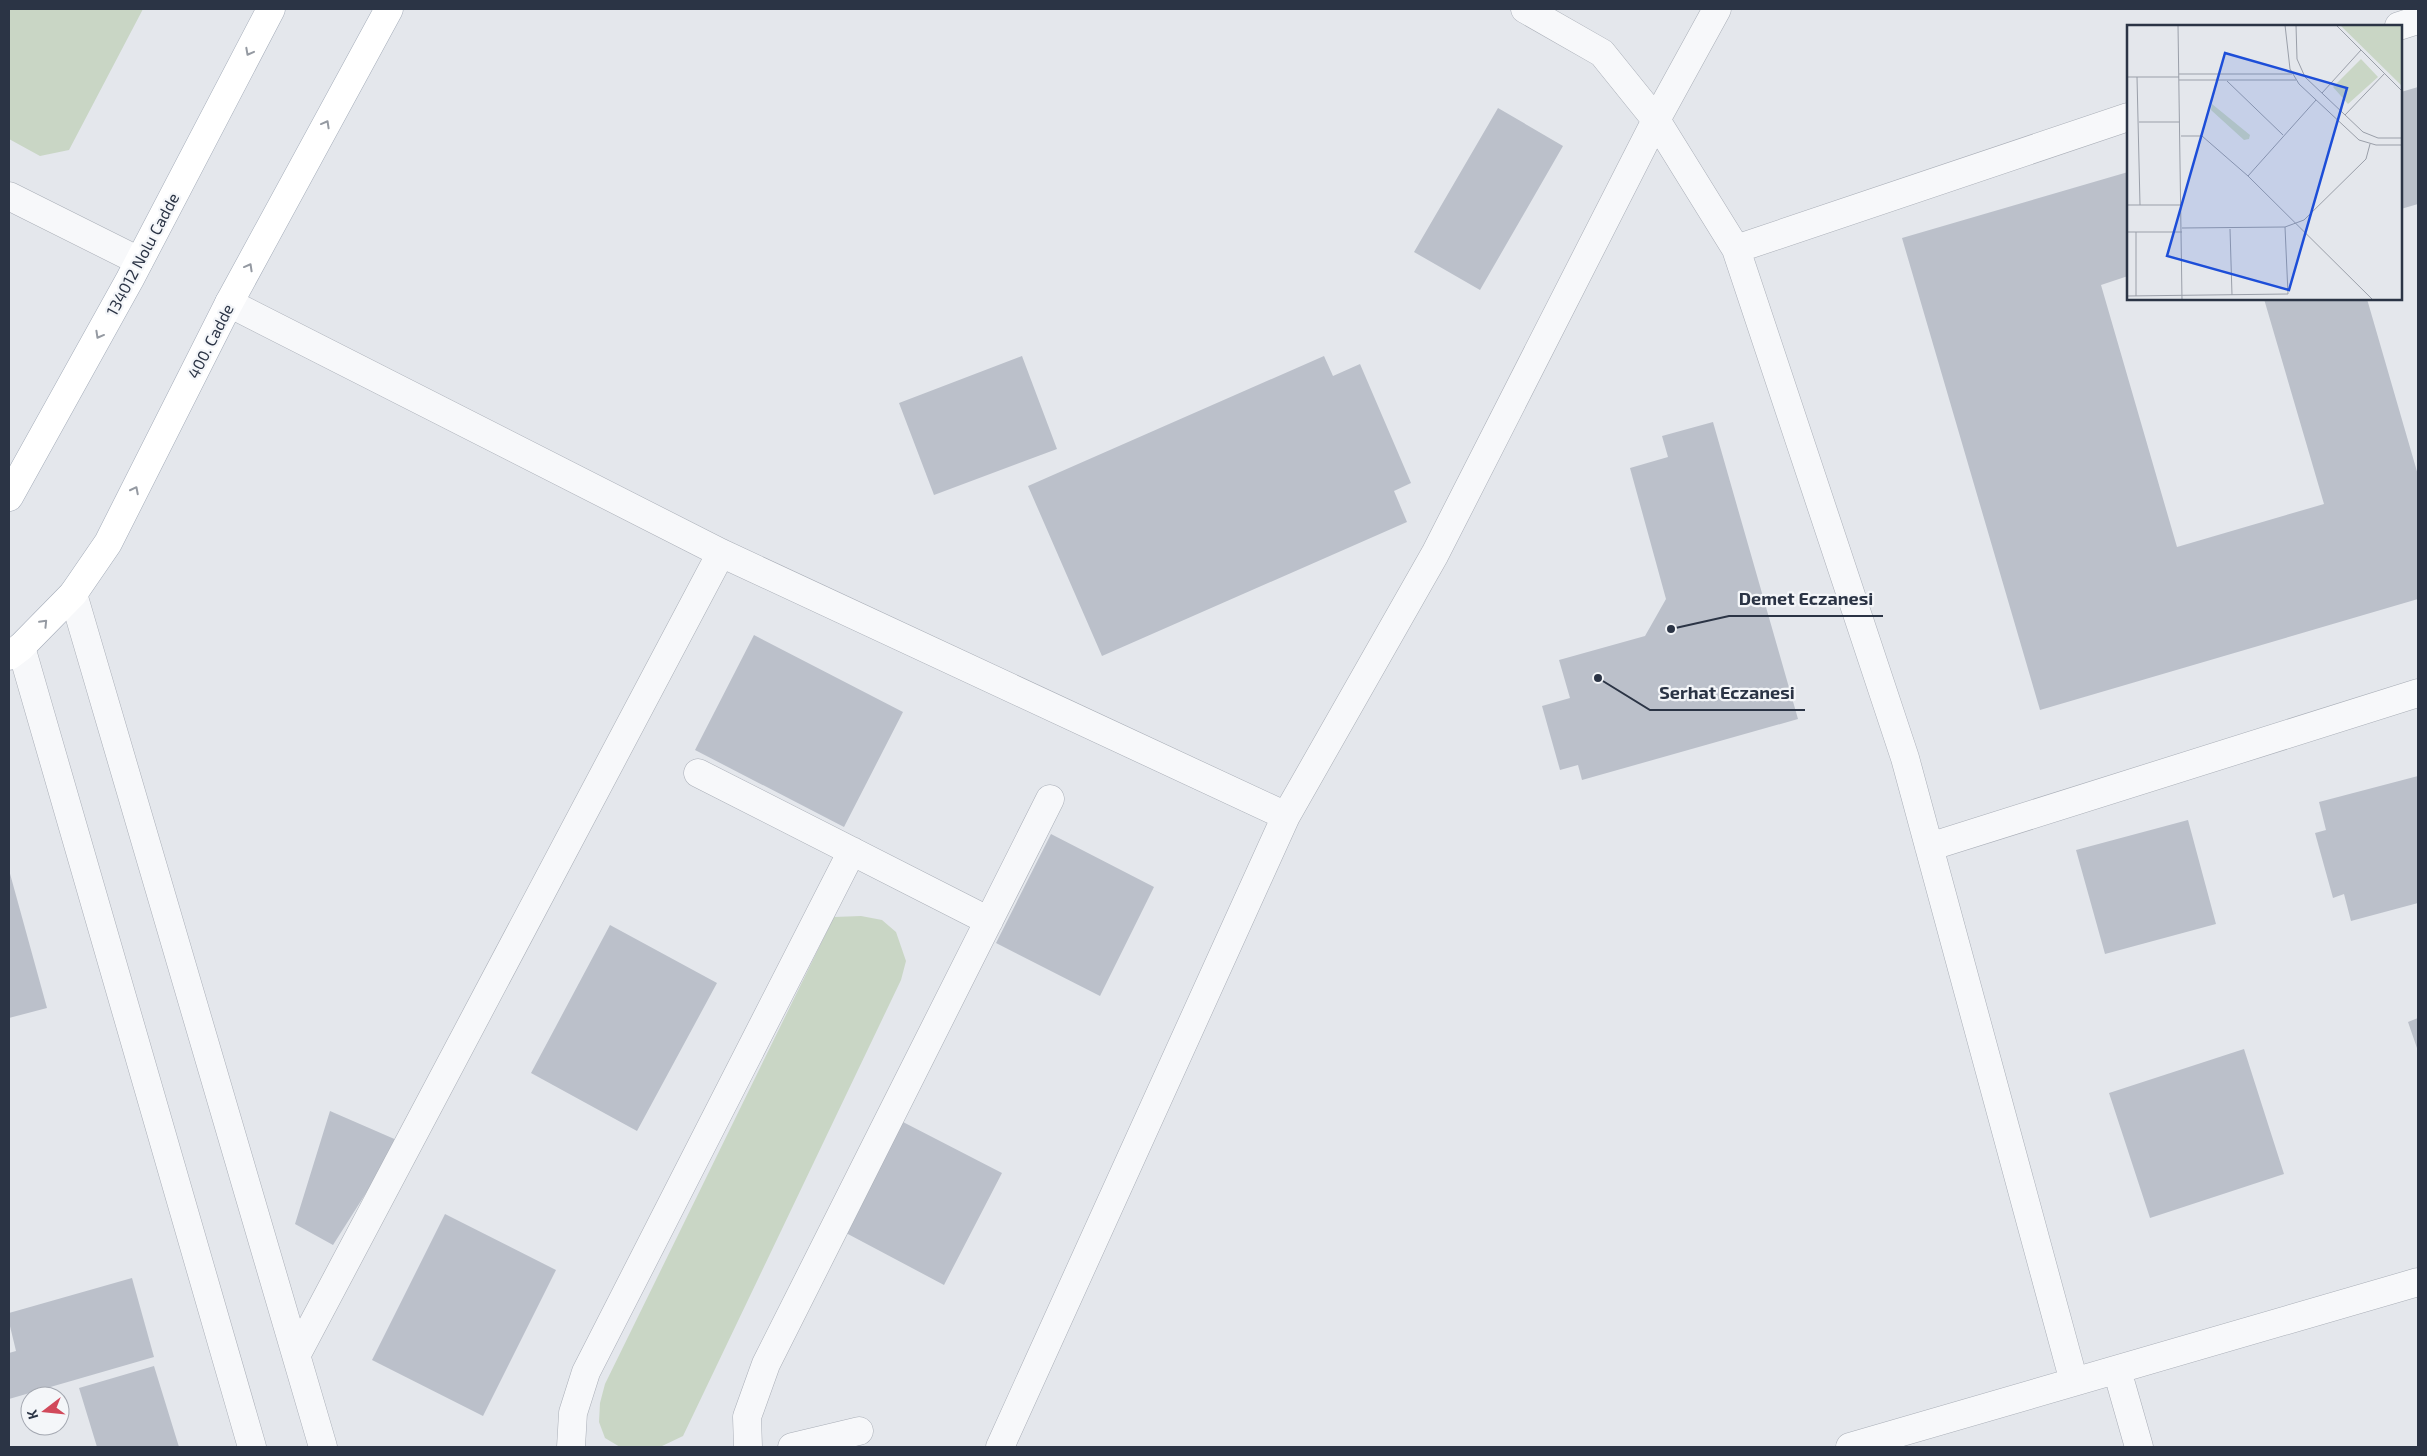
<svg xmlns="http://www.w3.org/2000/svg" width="2427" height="1456" viewBox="0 0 2427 1456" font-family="'Exo 2',sans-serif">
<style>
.green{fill:#c9d6c5}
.building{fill:#bbc0ca}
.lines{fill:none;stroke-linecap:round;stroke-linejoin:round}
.minor-casing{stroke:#a9aeb7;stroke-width:29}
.major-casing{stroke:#a3abb8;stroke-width:29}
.minor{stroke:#f7f8fa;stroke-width:28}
.major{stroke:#fff;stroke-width:28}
.oneway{stroke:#959aa2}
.labels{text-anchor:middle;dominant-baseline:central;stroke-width:4.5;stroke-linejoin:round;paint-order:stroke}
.street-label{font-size:16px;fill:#2b3445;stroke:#f4f6f9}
.inset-road{fill:none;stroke:#9a9fa9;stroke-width:1}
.view{fill:#1d4ed8;fill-opacity:0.15;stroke:#1d4ed8;stroke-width:2.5}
.inset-edge{fill:none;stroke:#2b3445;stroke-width:2.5}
.leader{fill:none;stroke:#2b3445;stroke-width:2}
.callout-dot{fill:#2b3445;stroke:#f4f6f9;stroke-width:2}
.callout-label{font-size:18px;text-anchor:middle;font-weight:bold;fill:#2b3445;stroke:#f4f6f9;stroke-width:4.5;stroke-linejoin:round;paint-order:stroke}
</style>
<rect width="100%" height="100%" fill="#e4e7ec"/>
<path class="green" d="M9,9H143L69,150L40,156L9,139Z
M861,916L882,920L896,932L906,961L901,980L683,1436L660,1447H620L605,1438L599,1422L600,1403L605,1384L834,917Z"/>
<path class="building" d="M2418,87V204L2401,209V92Z
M1498,108L1563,146L1480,290L1414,252Z
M2128,172V276L2101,285L2177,547L2324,504L2264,299H2367L2418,475V599L2040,710L1902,238Z
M1022,356L1057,449L934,495L899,403Z
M1324,356L1333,376L1360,364L1411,483L1394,491L1407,522L1102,656L1028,486Z
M1713,422L1798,719L1582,780L1578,765L1560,770L1542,706L1570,698L1559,660L1645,636L1666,599L1630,468L1668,457L1662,436Z
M754,635L903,712L844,827L695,750Z
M2418,776V903L2351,921L2344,894L2333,898L2315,833L2326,830L2319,802Z
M2188,820L2216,924L2105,954L2076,850Z
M1051,834L1154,887L1100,996L996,943Z
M9,870L47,1008L9,1018Z
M610,925L717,983L637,1131L531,1073Z
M2418,1018V1051L2408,1022Z
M2244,1049L2284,1174L2150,1218L2109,1093Z
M330,1111L399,1141L333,1245L295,1224Z
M903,1122L1002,1173L944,1285L846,1233Z
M445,1214L556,1270L483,1416L372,1360Z
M132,1278L154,1357L9,1399V1353L16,1351L9,1322V1313Z
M154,1366L179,1447H97L79,1388Z"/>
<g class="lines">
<g class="minor-casing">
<path id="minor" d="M1525,9L1602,53L1656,120L1736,249L1905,758L2074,1382
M2399,26L2418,20
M9,196L139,261
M1736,249L2128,117
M229,303L721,553L1286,816L1435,554L1656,120L1717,9
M73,594L323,1447
M21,647L252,1447
M698,773L989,921
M1929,847L2418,693
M297,1354L721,553
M2117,1370L2139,1447
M571,1447L573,1413L586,1372L852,851
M748,1447L747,1417L766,1364L1050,799
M792,1447L859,1431
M1000,1447L1286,816
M1850,1447L2418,1282"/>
</g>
<g class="major-casing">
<path id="major" d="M9,497L130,279L271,9
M9,656L21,647L73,594L108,543L229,303L389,9"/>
</g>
<use href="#minor" class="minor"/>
<use href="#major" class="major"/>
</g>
<defs><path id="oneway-chevron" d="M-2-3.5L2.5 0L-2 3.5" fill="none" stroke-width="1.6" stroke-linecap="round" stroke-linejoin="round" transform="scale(1.25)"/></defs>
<g class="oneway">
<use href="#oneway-chevron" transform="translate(249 52) rotate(118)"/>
<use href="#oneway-chevron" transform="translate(326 124) rotate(-61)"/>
<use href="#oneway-chevron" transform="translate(249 267) rotate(-61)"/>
<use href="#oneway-chevron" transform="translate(99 335) rotate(119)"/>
<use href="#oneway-chevron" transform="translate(135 490) rotate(-63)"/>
<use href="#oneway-chevron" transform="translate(44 623) rotate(-46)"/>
</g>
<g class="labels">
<g class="street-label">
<text transform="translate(142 254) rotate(-62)">134012 Nolu Cadde</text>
<text transform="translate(210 341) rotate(-63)">400. Cadde</text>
</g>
</g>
<g transform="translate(2127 25)">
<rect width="275" height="275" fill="#e4e7ec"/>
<path d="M213,0H275V61ZM234,34L251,52L221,79L206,62ZM85,79L123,110L122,114L117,115L84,85Z" fill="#c9d6c5"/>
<path class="inset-road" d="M51,0L55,275M158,0L163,44L172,59L232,115L249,120H275M169,0L170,34L178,52L236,107L251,113H275M209,0L275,66M52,49H165M0,52H52M10,52L13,180M52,55H169M100,56L156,110M195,68L234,25M189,75L121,151L246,275M218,90L258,48M12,97H53M54,111H75L121,151M0,180H55M55,203L158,202L177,195L239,134L243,119M103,204L105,270M0,207H55M9,207V271M0,271L161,269L158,202"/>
<path class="view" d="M98,28L220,63L162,265L40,231Z"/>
<rect width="275" height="275" class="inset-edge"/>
</g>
<path class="leader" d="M1671 629L1729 616H1883M1598 678L1650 710H1805"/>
<g class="callout-dot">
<circle cx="1671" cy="629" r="5"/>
<circle cx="1598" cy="678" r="5"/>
</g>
<g class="callout-label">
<text x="1806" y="605">Demet Eczanesi</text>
<text x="1727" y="699">Serhat Eczanesi</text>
</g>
<rect width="2427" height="1456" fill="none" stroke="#2b3445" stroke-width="20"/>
<g transform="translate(45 1411) rotate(254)"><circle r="24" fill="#f4f6f9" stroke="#a4a8b1"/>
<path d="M0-4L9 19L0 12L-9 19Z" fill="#d1495b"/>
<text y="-8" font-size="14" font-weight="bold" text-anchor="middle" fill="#2b3445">K</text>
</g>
</svg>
